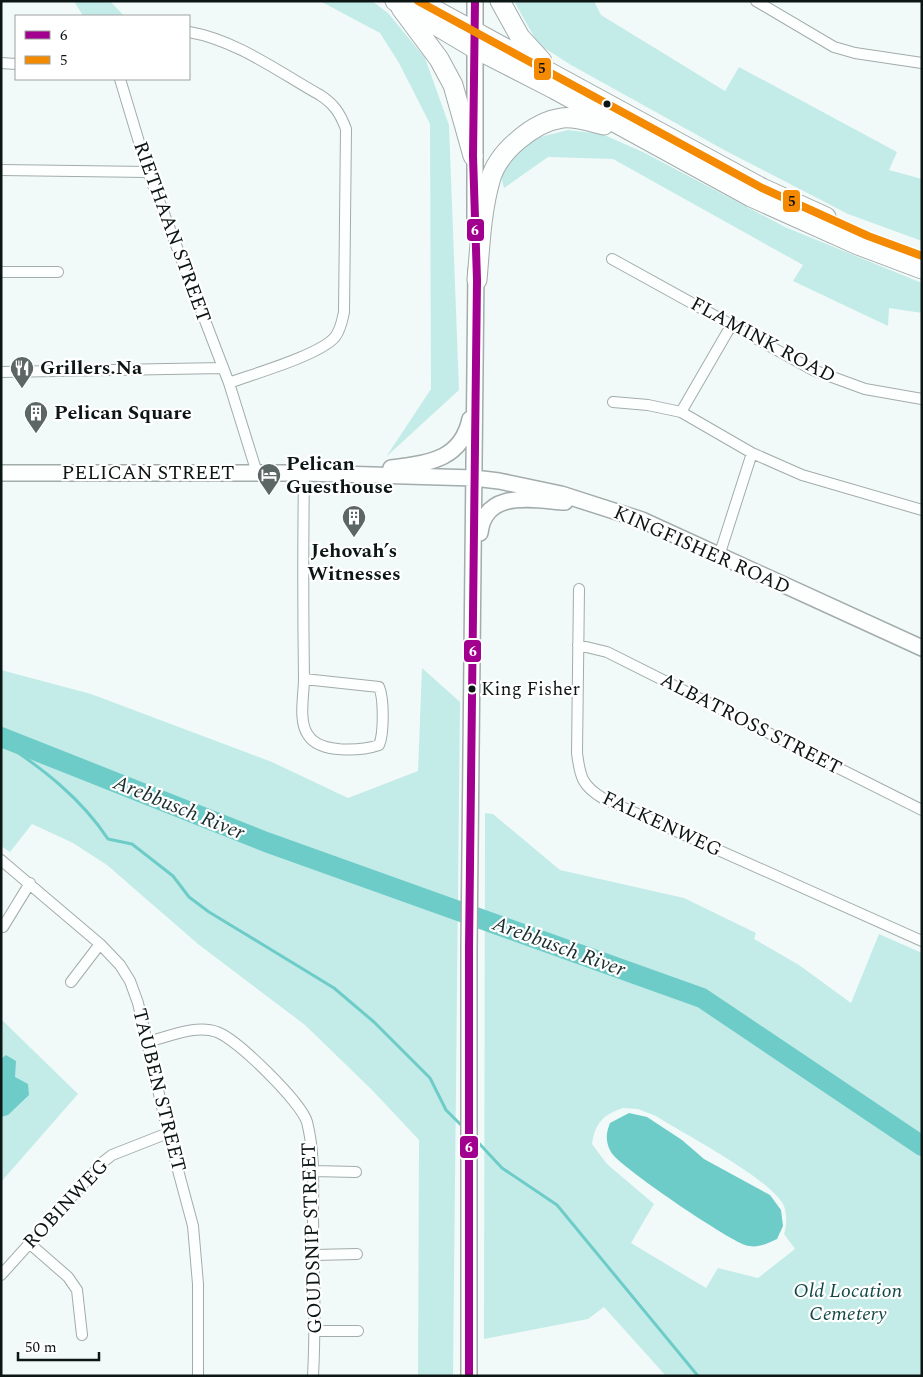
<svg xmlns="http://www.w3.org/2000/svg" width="923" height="1377" viewBox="0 0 923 1377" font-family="Spectral,serif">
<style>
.green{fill:#c3ece9;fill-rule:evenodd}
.water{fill:#6eccc8}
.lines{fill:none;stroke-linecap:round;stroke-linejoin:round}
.stream{stroke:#6eccc8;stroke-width:3}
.river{stroke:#6eccc8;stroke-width:20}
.street-casing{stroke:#a2acab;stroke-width:12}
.secondary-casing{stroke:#a2acab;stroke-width:18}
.highway-casing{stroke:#a2acab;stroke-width:21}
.street{stroke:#fdfefe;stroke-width:10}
.secondary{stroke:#fdfefe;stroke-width:15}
.highway{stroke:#fdfefe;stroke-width:19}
.bus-1-casing{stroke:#fff;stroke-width:11}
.bus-2-casing{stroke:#fff;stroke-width:11}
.bus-1{stroke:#a2008e;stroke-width:8}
.bus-2{stroke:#f38a01;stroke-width:8}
.bus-dot{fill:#0c1615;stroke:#fff;stroke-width:2}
.labels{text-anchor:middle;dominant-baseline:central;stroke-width:4.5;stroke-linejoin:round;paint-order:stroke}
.bus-label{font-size:19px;fill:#0c1615;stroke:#fff;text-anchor:start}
.street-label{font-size:20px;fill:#0c1615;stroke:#fff}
.poi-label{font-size:20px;font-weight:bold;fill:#0c1615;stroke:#fff;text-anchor:start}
.park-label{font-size:20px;font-style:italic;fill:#114946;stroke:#fff}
.water-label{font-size:21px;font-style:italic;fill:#192f2d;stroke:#fff}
.line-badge{stroke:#fff;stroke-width:2}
.badge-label{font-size:14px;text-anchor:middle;font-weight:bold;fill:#fff}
.pale-badge-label{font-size:14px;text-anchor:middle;font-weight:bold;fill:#111}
</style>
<rect width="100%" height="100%" fill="#f1faf9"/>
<path class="green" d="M74,1H110L124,16H83Z
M320,1H372L388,13L425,58L449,125L459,390L386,457L431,389L430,124L399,63L380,33Z
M514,1H594L601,15L725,91L739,67L897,152L889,170L922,179V241L848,214L726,151L571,65L538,44Z
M568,130L602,134L643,152L785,227L922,283V313L889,308L888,326L793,281L803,265L613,159L548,157L504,188L501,176L515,155L536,138Z
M422,668L460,702L453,1376H418L419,1140L372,1090L305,1025L198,944L107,865L73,843L32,824L10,852L1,846V670L91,694L272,762L348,798L418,771Z
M485,813L493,814L560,870L684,898L756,933L754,939L799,965L851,1003L879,934L922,953V1376H666L604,1307L588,1319L484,1339ZM623,1108L638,1109L656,1116C686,1135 767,1177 783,1204C787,1211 787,1226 784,1234L795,1249L758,1278L718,1268L706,1288L631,1243L654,1204L607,1164L592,1144C595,1123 604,1114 623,1108Z
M1,1019L78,1094L1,1182Z"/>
<path class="water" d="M6,1055L16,1061L15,1077L28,1084L29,1095L8,1115L1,1117V1059Z
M629,1113L647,1117L682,1140L704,1159L770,1195L781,1210L783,1226L777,1239C766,1244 757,1249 745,1245C727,1239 618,1166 611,1152C605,1141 606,1133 610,1123Z"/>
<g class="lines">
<path class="stream" d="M1,741C42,768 81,798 108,839L132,844L173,876L189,897L209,912L334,988L374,1022L430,1078L446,1110L464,1128
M475,1139L502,1168L557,1205L698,1376"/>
<path class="river" d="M1,737L266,842L702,998L922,1146"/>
<g class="street-casing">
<path id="street" d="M756,1L834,47L855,53L922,63
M189,32C236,40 279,72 320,95C334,104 340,113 346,129L344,312C342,321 341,329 335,337C320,355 253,374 229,383
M1,63L16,64
M120,79L148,172L229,383L257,473
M1,170L148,172
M612,259L813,370L865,389L922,399
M1,272H58
M1,372L223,368
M613,402L648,405L681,412L752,453L802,475L922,510
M681,412L732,324
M304,473C303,542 303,610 304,679C304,695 298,721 308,735C320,754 361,751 379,745C384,734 384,698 379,687L304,679
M719,556L752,453
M579,589L577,753C580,777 582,786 604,799L922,941
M578,645L607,652L922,810
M1,860L100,944L120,965L130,981L138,1003L168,1133L193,1226L198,1284V1376
M3,927L30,883
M71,982L100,944
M147,1042C168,1037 196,1024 217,1032C237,1039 301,1102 307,1122C315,1153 313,1188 313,1220C314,1272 316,1324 313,1376
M313,1171L356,1172
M29,1243L68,1277L77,1290L82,1335
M314,1255L357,1254
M1,1275L103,1162L112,1155L168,1133
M315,1331H358"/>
</g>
<g class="secondary-casing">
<path id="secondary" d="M475,1V227
M391,468C427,463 461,461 470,419
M1,473H304L474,478L499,481L561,494L642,520L922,648
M480,533C485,489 533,500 565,502
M469,1376V948L476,270"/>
</g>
<g class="highway-casing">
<path id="highway" d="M395,1L474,48L554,89L751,197L858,245L922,269
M500,1L520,37L542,61
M426,5L762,188L826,217
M401,8L439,59L453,85L473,156
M477,280C480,247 481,213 490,181C497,152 534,122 562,118C576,116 590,122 604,125"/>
</g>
<use href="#street" class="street"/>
<use href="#secondary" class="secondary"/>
<use href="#highway" class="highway"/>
<g class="bus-1-casing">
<path id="bus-1" d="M469,1376V948L477,280L473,156L475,1"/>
</g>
<g class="bus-2-casing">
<path id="bus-2" d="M418,1L762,188L868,236L922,256"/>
</g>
<use href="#bus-1" class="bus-1"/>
<use href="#bus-2" class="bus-2"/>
</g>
<defs>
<g id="restaurant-pin" transform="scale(1.25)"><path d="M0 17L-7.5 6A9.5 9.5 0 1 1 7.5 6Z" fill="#5c6665" stroke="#fff"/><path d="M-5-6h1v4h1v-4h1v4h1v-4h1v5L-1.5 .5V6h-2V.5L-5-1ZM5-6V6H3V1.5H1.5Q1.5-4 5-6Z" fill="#fff"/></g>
<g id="building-pin" transform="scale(1.25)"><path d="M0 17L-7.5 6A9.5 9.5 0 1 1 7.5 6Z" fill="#5c6665" stroke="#fff"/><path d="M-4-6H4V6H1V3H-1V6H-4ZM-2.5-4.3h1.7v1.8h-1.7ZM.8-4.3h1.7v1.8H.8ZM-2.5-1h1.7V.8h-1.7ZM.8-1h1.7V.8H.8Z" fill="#fff"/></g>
<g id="hotel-pin" transform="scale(1.25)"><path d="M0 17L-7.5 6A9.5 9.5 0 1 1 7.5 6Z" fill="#5c6665" stroke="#fff"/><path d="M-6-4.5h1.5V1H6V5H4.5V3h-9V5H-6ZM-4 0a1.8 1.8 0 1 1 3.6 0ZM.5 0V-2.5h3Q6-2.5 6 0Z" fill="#fff"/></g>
</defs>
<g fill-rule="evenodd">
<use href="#restaurant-pin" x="22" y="368"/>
<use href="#building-pin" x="36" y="413"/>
<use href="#hotel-pin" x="269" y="475"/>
<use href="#building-pin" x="354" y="517"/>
</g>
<g class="bus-dot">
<circle cx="607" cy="104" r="4.5"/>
<circle cx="472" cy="689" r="4.5"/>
</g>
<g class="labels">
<g class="bus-label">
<text x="481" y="689">King Fisher</text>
</g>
<g class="street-label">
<text transform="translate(172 232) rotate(70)">RIETHAAN STREET</text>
<text transform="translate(763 340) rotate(28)">FLAMINK ROAD</text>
<text x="148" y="473">PELICAN STREET</text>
<text transform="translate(702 550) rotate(24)">KINGFISHER ROAD</text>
<text transform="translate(751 724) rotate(27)">ALBATROSS STREET</text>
<text transform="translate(662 824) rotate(25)">FALKENWEG</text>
<text transform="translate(159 1090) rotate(76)">TAUBEN STREET</text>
<text transform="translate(66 1204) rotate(-47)">ROBINWEG</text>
<text transform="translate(312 1238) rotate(-92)">GOUDSNIP STREET</text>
</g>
<g class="poi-label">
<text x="40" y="368">Grillers.Na</text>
<text x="54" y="413">Pelican Square</text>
<text x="286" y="464">Pelican<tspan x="286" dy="23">Guesthouse</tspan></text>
<text x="354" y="551" text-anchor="middle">Jehovah’s<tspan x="354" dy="23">Witnesses</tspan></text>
</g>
<g class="park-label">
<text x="848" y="1291">Old Location<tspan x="848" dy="23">Cemetery</tspan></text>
</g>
<g class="water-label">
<text transform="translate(179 808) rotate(22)">Arebbusch River</text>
<text transform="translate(559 947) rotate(20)">Arebbusch River</text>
</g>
</g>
<g class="line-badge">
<rect x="533" y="57" width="19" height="24" rx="5" fill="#f38a01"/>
<rect x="782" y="189" width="19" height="24" rx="5" fill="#f38a01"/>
<rect x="466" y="218" width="19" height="24" rx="5" fill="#a2008e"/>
<rect x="463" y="639" width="19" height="24" rx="5" fill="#a2008e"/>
<rect x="459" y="1135" width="20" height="24" rx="5" fill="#a2008e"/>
</g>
<g class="badge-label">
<text x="475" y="235">6</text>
<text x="473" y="656">6</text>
<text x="469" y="1152">6</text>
</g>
<g class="pale-badge-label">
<text x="542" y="73">5</text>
<text x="792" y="206">5</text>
</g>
<rect width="923" height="1377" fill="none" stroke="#0c1615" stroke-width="5"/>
<rect x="15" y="15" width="175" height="65" fill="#ffffff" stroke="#9ea2a1"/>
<rect x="25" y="31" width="25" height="8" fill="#a2008e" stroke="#9ea2a1"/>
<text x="60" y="40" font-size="15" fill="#0c1615">6</text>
<rect x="25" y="56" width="25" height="8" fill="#f38a01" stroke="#9ea2a1"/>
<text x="60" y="65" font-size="15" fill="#0c1615">5</text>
<path d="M18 1352v8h81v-8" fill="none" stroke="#0c1615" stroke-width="2.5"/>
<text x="25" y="1352" font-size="15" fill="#0c1615" stroke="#ffffff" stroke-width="4" paint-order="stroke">50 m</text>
</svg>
